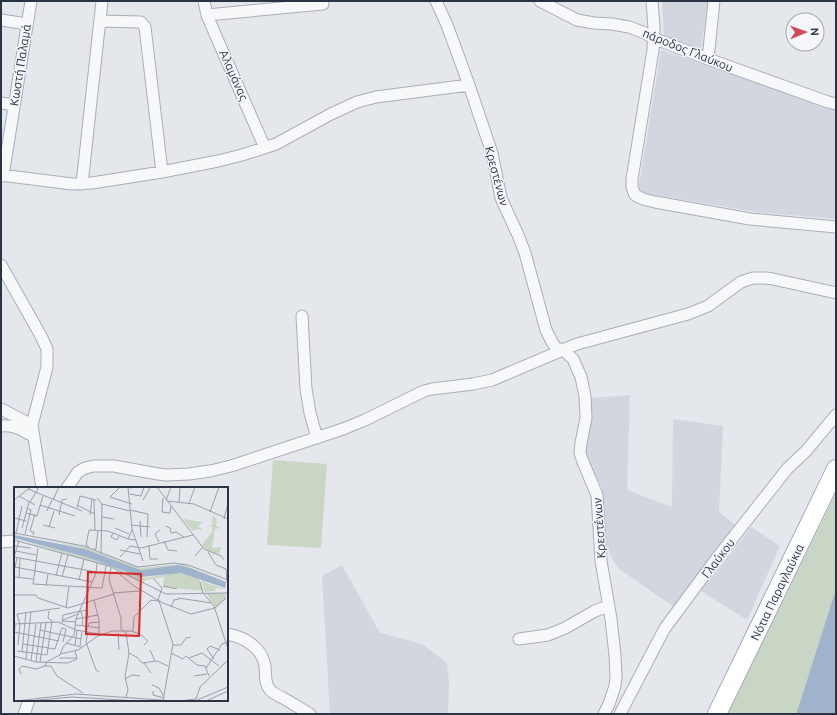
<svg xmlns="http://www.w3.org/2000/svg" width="837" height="715" viewBox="0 0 837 715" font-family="Ubuntu,sans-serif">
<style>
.built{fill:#d2d6de}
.green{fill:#c9d6c5}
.water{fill:#9fb4cc}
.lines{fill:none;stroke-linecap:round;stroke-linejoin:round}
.street-casing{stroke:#a9aeb7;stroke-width:13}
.primary-casing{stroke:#a3abb8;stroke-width:20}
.street{stroke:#f7f8fa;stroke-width:11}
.primary{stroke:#fff;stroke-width:18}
.labels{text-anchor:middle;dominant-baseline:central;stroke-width:3;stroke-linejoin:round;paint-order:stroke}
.street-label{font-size:12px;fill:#2b3445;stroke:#f4f6f9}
.inset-road{fill:none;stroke:#9a9fa9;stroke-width:1}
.view{fill:#d62828;fill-opacity:0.15;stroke:#d62828;stroke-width:2}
.inset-edge{fill:none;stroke:#2b3445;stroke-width:2}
</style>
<rect width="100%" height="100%" fill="#e4e7ec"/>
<path class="built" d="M662,1H708L701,49L664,36Z
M661,50L836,110V219L756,212L638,192Z
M630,395L627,490L672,507L673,419L723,426L719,512L738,527L677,609L619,569L613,560L604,540L606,535L603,498L602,488L598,480L591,472L584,456L591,398Z
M751,527L780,546L747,620L701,591Z
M342,565L380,633L415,642L425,646L447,663L449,684L448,714H330L322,576Z"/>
<path class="green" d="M273,460L327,464L321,548L267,545Z
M836,493V589L797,714H727Z"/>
<path class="water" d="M836,589V714H797V712Z"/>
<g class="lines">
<g class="street-casing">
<path id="street" d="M204,1L207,15L212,27L265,148
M436,1L447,25L469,85L492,153L501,198L518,235L525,253L546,330L552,342L558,351
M540,1L577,20L594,23L612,24L629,27L645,33L653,38L708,59L828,102L836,104
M652,1L654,28L653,50L632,179V187L635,195L643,199L655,202L750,219L836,227
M207,15L323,4L322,1
M1,20L27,24
M100,21L141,22L145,27L162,172
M708,59L714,1
M1,103L14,105
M1,175L72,184L92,183L162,172L218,161L242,155L276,144L331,114L357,102L376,97L469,85
M3,176L31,1
M82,184L102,1
M1,265L41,336L47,349V367L32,425L42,488
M302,316L306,389L310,413L317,438
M562,349L573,359L581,377L585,396L586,418L581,443L580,453L583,462L597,495L601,561L611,619L615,655L616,677L615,686L609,704L604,714
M1,409L32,425
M1,426C13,424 23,431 33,436
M67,488L78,472L85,468L94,466H114L158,474L167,475L189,474L210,471L231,466L343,429L365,420L424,391L432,389L473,384L492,380L577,344L688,314L708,306L741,282L753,278H766L773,279L836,293
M1,542L15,541
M227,634C244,637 262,647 265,666C266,674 264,683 270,690C274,694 279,696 283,698C292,703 301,709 310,714
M519,639L548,635L565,628L595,611L608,606
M24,714L29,700
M620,714L657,643L665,628L717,558L787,469L806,451L836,415"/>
</g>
<g class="primary-casing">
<path id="primary" d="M717,714L836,469"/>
</g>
<use href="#street" class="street"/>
<use href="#primary" class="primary"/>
</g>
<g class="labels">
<g class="street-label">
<text transform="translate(688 50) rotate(22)">πάροδος Γλαύκου</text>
<text transform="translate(20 65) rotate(-81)">Κωστή Παλαμά</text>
<text transform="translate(234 75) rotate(66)">Αλαμάνας</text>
<text transform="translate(497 176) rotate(75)">Κρεστένων</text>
<text transform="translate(599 528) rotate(-94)">Κρεστένων</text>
<text transform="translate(718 558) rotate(-53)">Γλαύκου</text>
<text transform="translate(777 592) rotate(-64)">Νότια Παραγλαύκια</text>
</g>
</g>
<g transform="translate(14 487)">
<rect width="214" height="214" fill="#e4e7ec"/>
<path d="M199,28L203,33L202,39L206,41L201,42L198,61L207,60L205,67L196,65L188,58L197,46L199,40L195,39L198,38ZM169,32L189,35L184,39L189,43L183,42L179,44ZM0,51L72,70L131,91L162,86L175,87L185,92L190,104L149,100L150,90L131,93L129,97L105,83ZM37,54L71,60L126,81L168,77L212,95L164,78L127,83L71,62ZM187,93L195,97L211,102L202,101L201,104L191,105ZM192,106L211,107L212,111L202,121Z" fill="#c9d6c5"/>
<path d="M0,48L71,62L127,83L164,78L176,81L212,95L211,101L167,86L127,90L72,70L0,51Z" fill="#9fb4cc"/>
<path class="inset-road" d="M106,0L96,10L118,17M143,0L190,62L207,69L210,73M118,1L114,0L118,42L129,74M14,2L68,24M116,7L127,9L130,0M5,9L21,18M83,11L88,17L87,67M149,11L148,25L156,26L157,19M0,13L17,0M39,13L45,0M80,13L81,43M129,13L136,1M152,13L157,0M153,14L180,17L214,32M16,15L24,2L22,0M165,15L166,0M175,16L181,0M88,17L116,24M26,18L61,29M63,18L81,27M63,21L66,9L82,13M116,23L134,27L133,50M33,24L38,13M196,25L205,0M12,26L23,29L29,9M45,28L48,13L53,12M76,28L78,12M88,30L100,32M0,31L12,34M210,32L214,16M126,34L127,50M29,38L41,41M117,38L136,40M152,39L156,41L157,46L162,45L170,50M35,40L40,24M8,41L15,15M101,41L115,47M118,43L114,52L122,53M0,46L70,59L124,80L160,76L174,78L214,93V114M2,46L8,19M99,46L97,50L103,53L105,49M11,47L17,23L13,21M19,48L20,45L16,44L21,27M0,53L95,79L152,107L213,106M150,54L154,63L163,64M145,55L141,47L146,43M135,58L136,72H144M0,59L17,61M75,60L72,58L75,43L94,44L114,52M24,61L19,97L88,101L92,79M80,62H82L84,43M106,63L126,67M2,64L22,68M194,65L202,78L212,82M181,69L189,60M0,70L82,85M0,70L5,54M106,70L116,59L127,61L179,48M1,80L78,95M97,81L95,92L107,131V142L112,146L115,166L124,171L128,176L143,174L154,179M212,82L213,95M102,84L120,99L149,116L177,127L201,121L212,111M0,85L3,71M42,89L48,66M0,90L19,92M48,90L54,68M5,91L6,72M140,92L148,101L144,113M65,93L70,72M186,95L189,106L200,119L214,162M32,99L34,87M149,99L163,102M99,106L125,104M0,108H22L24,111L54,121L100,107M164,111L198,116M80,113L85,133V148M157,120L160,113L165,112M52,121L55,99M67,124L69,133L68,139M62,132L84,128M49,133L64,127M49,134L62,135M48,136L49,128L67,124L73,123L74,132M0,137L44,135L62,143L85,147M62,138L86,141M74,140L75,136L85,135M26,143L67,152M119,144L120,130L137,113L145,114L159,157L149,214M0,145L45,154M74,145L72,155L82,183L85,185M104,146L105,163M0,152L1,137M52,156L67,160M9,157L41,162L48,141L52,142L49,155M4,158L6,137L3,127L46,121M61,158L63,143M159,158H167L172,151L177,150M66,159L68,144M136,163L141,174M3,164L33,168L38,134L34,131L35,124M8,165L12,125M157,166L169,172L172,169L183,178L191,179L195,189M46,167L64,163L84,149L98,144H117L126,147L134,154L130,158M0,169L22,175L54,176L63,172L61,163M45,171H63M175,171L188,166L205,179M12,172L17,124M200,172L193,162L196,159L206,163M17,174L22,137M33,174L31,179H37L43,189L69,206M34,174L46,168L49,160L60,148L62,132L82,86L83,76M22,175L27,136M26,175L32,136M130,176L137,186M192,181L208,157L214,155M7,187L5,182L8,179L22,182L31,179M180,189L193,187M111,192L118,188L126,189M138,198L145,201L150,210M139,204V208L150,211M112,210L114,203L111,190L115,166M182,212L186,200L214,173M2,214L62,207L161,214M14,214L58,210L124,214M54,214H73M164,214L182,212M181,214L214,200M192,214L214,204"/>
<path class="view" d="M74,85L127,87L125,149L72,147Z"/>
<rect width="214" height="214" class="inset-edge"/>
</g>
<rect width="837" height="715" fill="none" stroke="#2b3445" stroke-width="4"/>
<g transform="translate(805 32) rotate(88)"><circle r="19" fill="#f4f6f9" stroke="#a4a8b1"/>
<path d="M0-3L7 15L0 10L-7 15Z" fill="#d1495b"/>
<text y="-6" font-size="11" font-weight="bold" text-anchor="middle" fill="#2b3445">N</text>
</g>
</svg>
